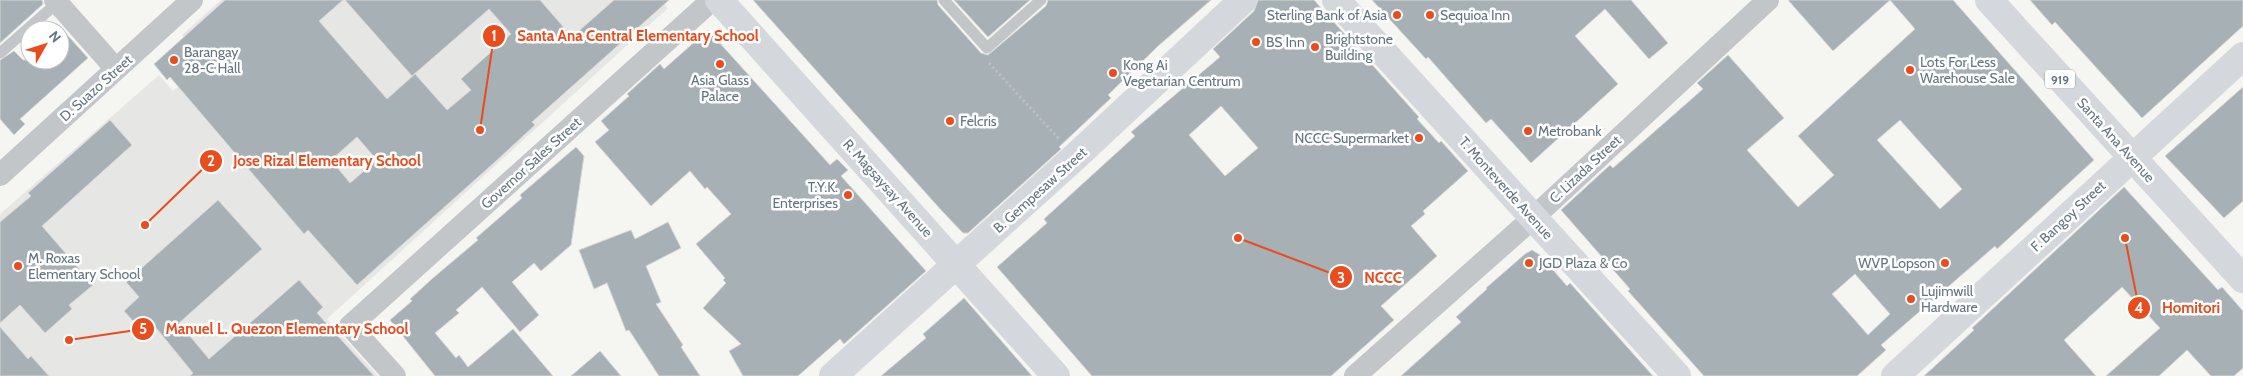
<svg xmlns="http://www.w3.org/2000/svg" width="2243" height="376" viewBox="0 0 2243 376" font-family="Cabin,sans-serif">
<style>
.built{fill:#e6e7e5}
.building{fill:#a7b0b5;stroke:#d6d6d4;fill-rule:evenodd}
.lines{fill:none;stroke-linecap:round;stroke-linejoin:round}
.path{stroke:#bcbec0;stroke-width:3;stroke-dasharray:2.5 2.5;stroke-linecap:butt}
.lane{stroke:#c2c6c9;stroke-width:11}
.street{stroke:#c2c6c9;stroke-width:22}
.secondary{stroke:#d4d8dc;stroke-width:28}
.primary{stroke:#d4d8dc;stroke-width:28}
.poi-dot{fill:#e94c1d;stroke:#fff;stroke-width:2}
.labels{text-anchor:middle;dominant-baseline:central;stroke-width:5;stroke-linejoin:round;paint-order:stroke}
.shield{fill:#fff;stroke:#929ea8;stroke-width:1}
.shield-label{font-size:12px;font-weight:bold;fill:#637583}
.poi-label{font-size:14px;fill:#637583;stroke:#fff;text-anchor:start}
.street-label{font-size:14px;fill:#637583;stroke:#fff}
.leader{fill:none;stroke:#e94c1d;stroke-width:2}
.callout-dot{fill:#e94c1d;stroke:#fff;stroke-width:2}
.mark-label{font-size:15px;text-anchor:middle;font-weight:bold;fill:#fff}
.callout-label{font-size:15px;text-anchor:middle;font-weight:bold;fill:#e94c1d;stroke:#fff;stroke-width:5;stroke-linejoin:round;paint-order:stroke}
</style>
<rect width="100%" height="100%" fill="#f5f5f1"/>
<path class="built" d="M221,0H660L668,8L327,319L378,376H0V214L159,75L173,91L205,64L182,35Z"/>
<path class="building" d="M0,0H42L43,4L0,43Z
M225,0H343L319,21L387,99L415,74L447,110L471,90L461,79L511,34L489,9L412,76L345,0H540L572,37L614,0H669L532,122L535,125L496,161L357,285L308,230L304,234L170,77L167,80L154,64ZM357,137L377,160L350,183L331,160Z
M753,0H937L938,5L981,53L988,55L1046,6L1048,0H1211L1157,47L1108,95L1111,98L1059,147L1061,149L968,233H963L942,211Z
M954,0H1030L988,37Z
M1258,0H1314L1419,117L1417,119L1439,143L1441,141L1468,171L1423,211L1425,214L1411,226L1437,256L1381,306L1394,320L1331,376H1092L997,267L1047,223L1044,219L1135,136L1131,132L1220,57L1213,49L1254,11ZM1221,106L1258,148L1225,176L1189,135Z
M1372,0H1631L1668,43L1649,59L1605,9L1575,36L1618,84L1531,163L1491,119L1486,123L1428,57L1426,59Z
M1788,0H1953L2094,160L1997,249L1995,246L1881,345L1886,350L1857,376H1704L1628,291L1630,289L1561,210L1610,165L1613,168L1703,89L1697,83L1728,55L1784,118L1747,150L1798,207L1834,175L1798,136L1915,29L1890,0L1833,51ZM1900,120L1962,189L1940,209L1877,140ZM1855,274L1890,314L1868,335L1832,294Z
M2030,0H2243V26L2142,118L2055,22L2052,25Z
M60,27L88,58L20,119L25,124L14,135L0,119V60L14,51L23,60H60Z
M708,30L830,165L837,159L848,170L841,176L926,271L844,344L840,339L798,376H743L729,351L741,344L703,308L726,283L723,280L725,278L696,244L731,214L707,187L705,189L690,171L651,206L595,142L609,130L601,121L629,96L627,94L660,64L664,69Z
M2243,87V201L2224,218L2165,156Z
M110,120L132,145L42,226L93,285L69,305L72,309L45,333L20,305L0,323V222L31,196L28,193Z
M576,147L584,156L571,245L541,271L534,263L512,282L539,315L520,332L482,287L456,310L459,313L435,333L456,358L459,355L468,367L513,329L553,376H435L390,320L412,301L410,299L433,278L478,240L476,238L522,198L520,195Z
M2124,187L2218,290L2222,287L2243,311V368L2234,376H2211L2187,350L2159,376H2106L2160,328L2122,287L2064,340L2096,376H1924L1974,330L1972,328Z
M218,200L262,249L179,323L209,359L299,280L323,307L317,313L374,376H190L193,373L153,324L143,332L124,311L139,297L126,282Z
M668,222L681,248L646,266L661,302L656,304L683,345L681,347L700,376H659L629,330L626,331L607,283L594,289L579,250L631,230L635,239Z
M1532,250L1540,255L1567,286L1570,283L1653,376H1401L1461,322L1456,317L1487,289L1486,288L1525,254Z
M964,298L1032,376H881L926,338L923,334Z
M0,327L28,359L31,356L49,376H0Z
M600,351L621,376H571Z"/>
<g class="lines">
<path class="path" d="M989,63L1059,139"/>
<path class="lane" d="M944,0L987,48L1041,0
M0,53L57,3"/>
<path class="street" d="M55,0L116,69
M0,175L192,0
M395,376L350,326L712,0
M1355,376L1533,218L1768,0"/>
<path class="secondary" d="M719,0L1056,376
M1336,0L1677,376
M833,376L1075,157L1243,0
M1895,376L2243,56"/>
<path class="primary" d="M1989,0L2243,279"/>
</g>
<g class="poi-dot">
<circle cx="1397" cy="15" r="5"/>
<circle cx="1430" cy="15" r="5"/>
<circle cx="1256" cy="42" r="5"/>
<circle cx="1315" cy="47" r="5"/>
<circle cx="174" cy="60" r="5"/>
<circle cx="720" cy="64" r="5"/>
<circle cx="1910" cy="70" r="5"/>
<circle cx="1113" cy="73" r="5"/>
<circle cx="950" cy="121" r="5"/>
<circle cx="1528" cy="131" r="5"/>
<circle cx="1419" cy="138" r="5"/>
<circle cx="848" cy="195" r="5"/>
<circle cx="1529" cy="263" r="5"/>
<circle cx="1945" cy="263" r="5"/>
<circle cx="18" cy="266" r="5"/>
<circle cx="1911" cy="299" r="5"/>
</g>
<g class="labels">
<rect class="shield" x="2045" y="69.5" width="30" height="19" rx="4"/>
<g class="shield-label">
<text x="2060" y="79">919</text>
</g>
<g class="poi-label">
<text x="1387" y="15" text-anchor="end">Sterling Bank of Asia</text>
<text x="1440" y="15">Sequioa Inn</text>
<text x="1325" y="39">Brightstone<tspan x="1325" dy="16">Building</tspan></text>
<text x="1266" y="42">BS Inn</text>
<text x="184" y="52">Barangay<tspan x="184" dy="16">28-C Hall</tspan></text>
<text x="1920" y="62">Lots For Less<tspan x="1920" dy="16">Warehouse Sale</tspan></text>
<text x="1123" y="65">Kong Ai<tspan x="1123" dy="16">Vegetarian Centrum</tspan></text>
<text x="720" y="80" text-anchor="middle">Asia Glass<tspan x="720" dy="16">Palace</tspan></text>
<text x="960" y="121">Felcris</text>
<text x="1538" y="131">Metrobank</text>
<text x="1409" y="138" text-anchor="end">NCCC Supermarket</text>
<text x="838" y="187" text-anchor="end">T.Y.K.<tspan x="838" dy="16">Enterprises</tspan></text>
<text x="28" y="258">M. Roxas<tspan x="28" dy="16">Elementary School</tspan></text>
<text x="1539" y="263">JGD Plaza &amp; Co</text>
<text x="1935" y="263" text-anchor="end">WVP Lopson</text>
<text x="1921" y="291">Lujimwill<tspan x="1921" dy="16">Hardware</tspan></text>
</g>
<g class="street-label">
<text transform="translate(96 88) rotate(-42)">D. Suazo Street</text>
<text transform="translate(2116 140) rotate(48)">Santa Ana Avenue</text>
<text transform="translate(531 163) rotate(-42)">Governor Sales Street</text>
<text transform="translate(1585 169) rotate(-43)">C. Lizada Street</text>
<text transform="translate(888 188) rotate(48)">R. Magsaysay Avenue</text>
<text transform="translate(1506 188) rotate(48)">T. Monteverde Avenue</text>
<text transform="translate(1040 190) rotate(-42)">B. Gempesaw Street</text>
<text transform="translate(2068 216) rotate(-43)">F. Bangoy Street</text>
</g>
</g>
<path class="leader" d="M480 130L494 36M145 225L211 161M1238 238L1341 277M2125 238L2139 308M69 340L143 329"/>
<g class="callout-dot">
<circle cx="480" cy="130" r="5"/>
<circle cx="145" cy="225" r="5"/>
<circle cx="1238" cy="238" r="5"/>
<circle cx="2125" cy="238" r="5"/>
<circle cx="69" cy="340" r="5"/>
<circle cx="494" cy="36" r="12"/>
<circle cx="211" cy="161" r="12"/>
<circle cx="1341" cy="277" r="12"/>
<circle cx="2139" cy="308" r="12"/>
<circle cx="143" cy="329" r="12"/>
</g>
<g class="mark-label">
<text x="494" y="41">1</text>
<text x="211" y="166">2</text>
<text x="1341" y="283">3</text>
<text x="2139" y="313">4</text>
<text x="143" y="334">5</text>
</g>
<g class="callout-label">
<text x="638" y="41">Santa Ana Central Elementary School</text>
<text x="327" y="166">Jose Rizal Elementary School</text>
<text x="1383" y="283">NCCC</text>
<text x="2191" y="313">Homitori</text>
<text x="287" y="334">Manuel L. Quezon Elementary School</text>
</g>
<g transform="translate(45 45) rotate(51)"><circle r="24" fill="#ffffff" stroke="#c1c8cd"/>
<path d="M0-4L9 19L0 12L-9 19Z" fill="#e94c1d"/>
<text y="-8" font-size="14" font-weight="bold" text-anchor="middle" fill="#637583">N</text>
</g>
</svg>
